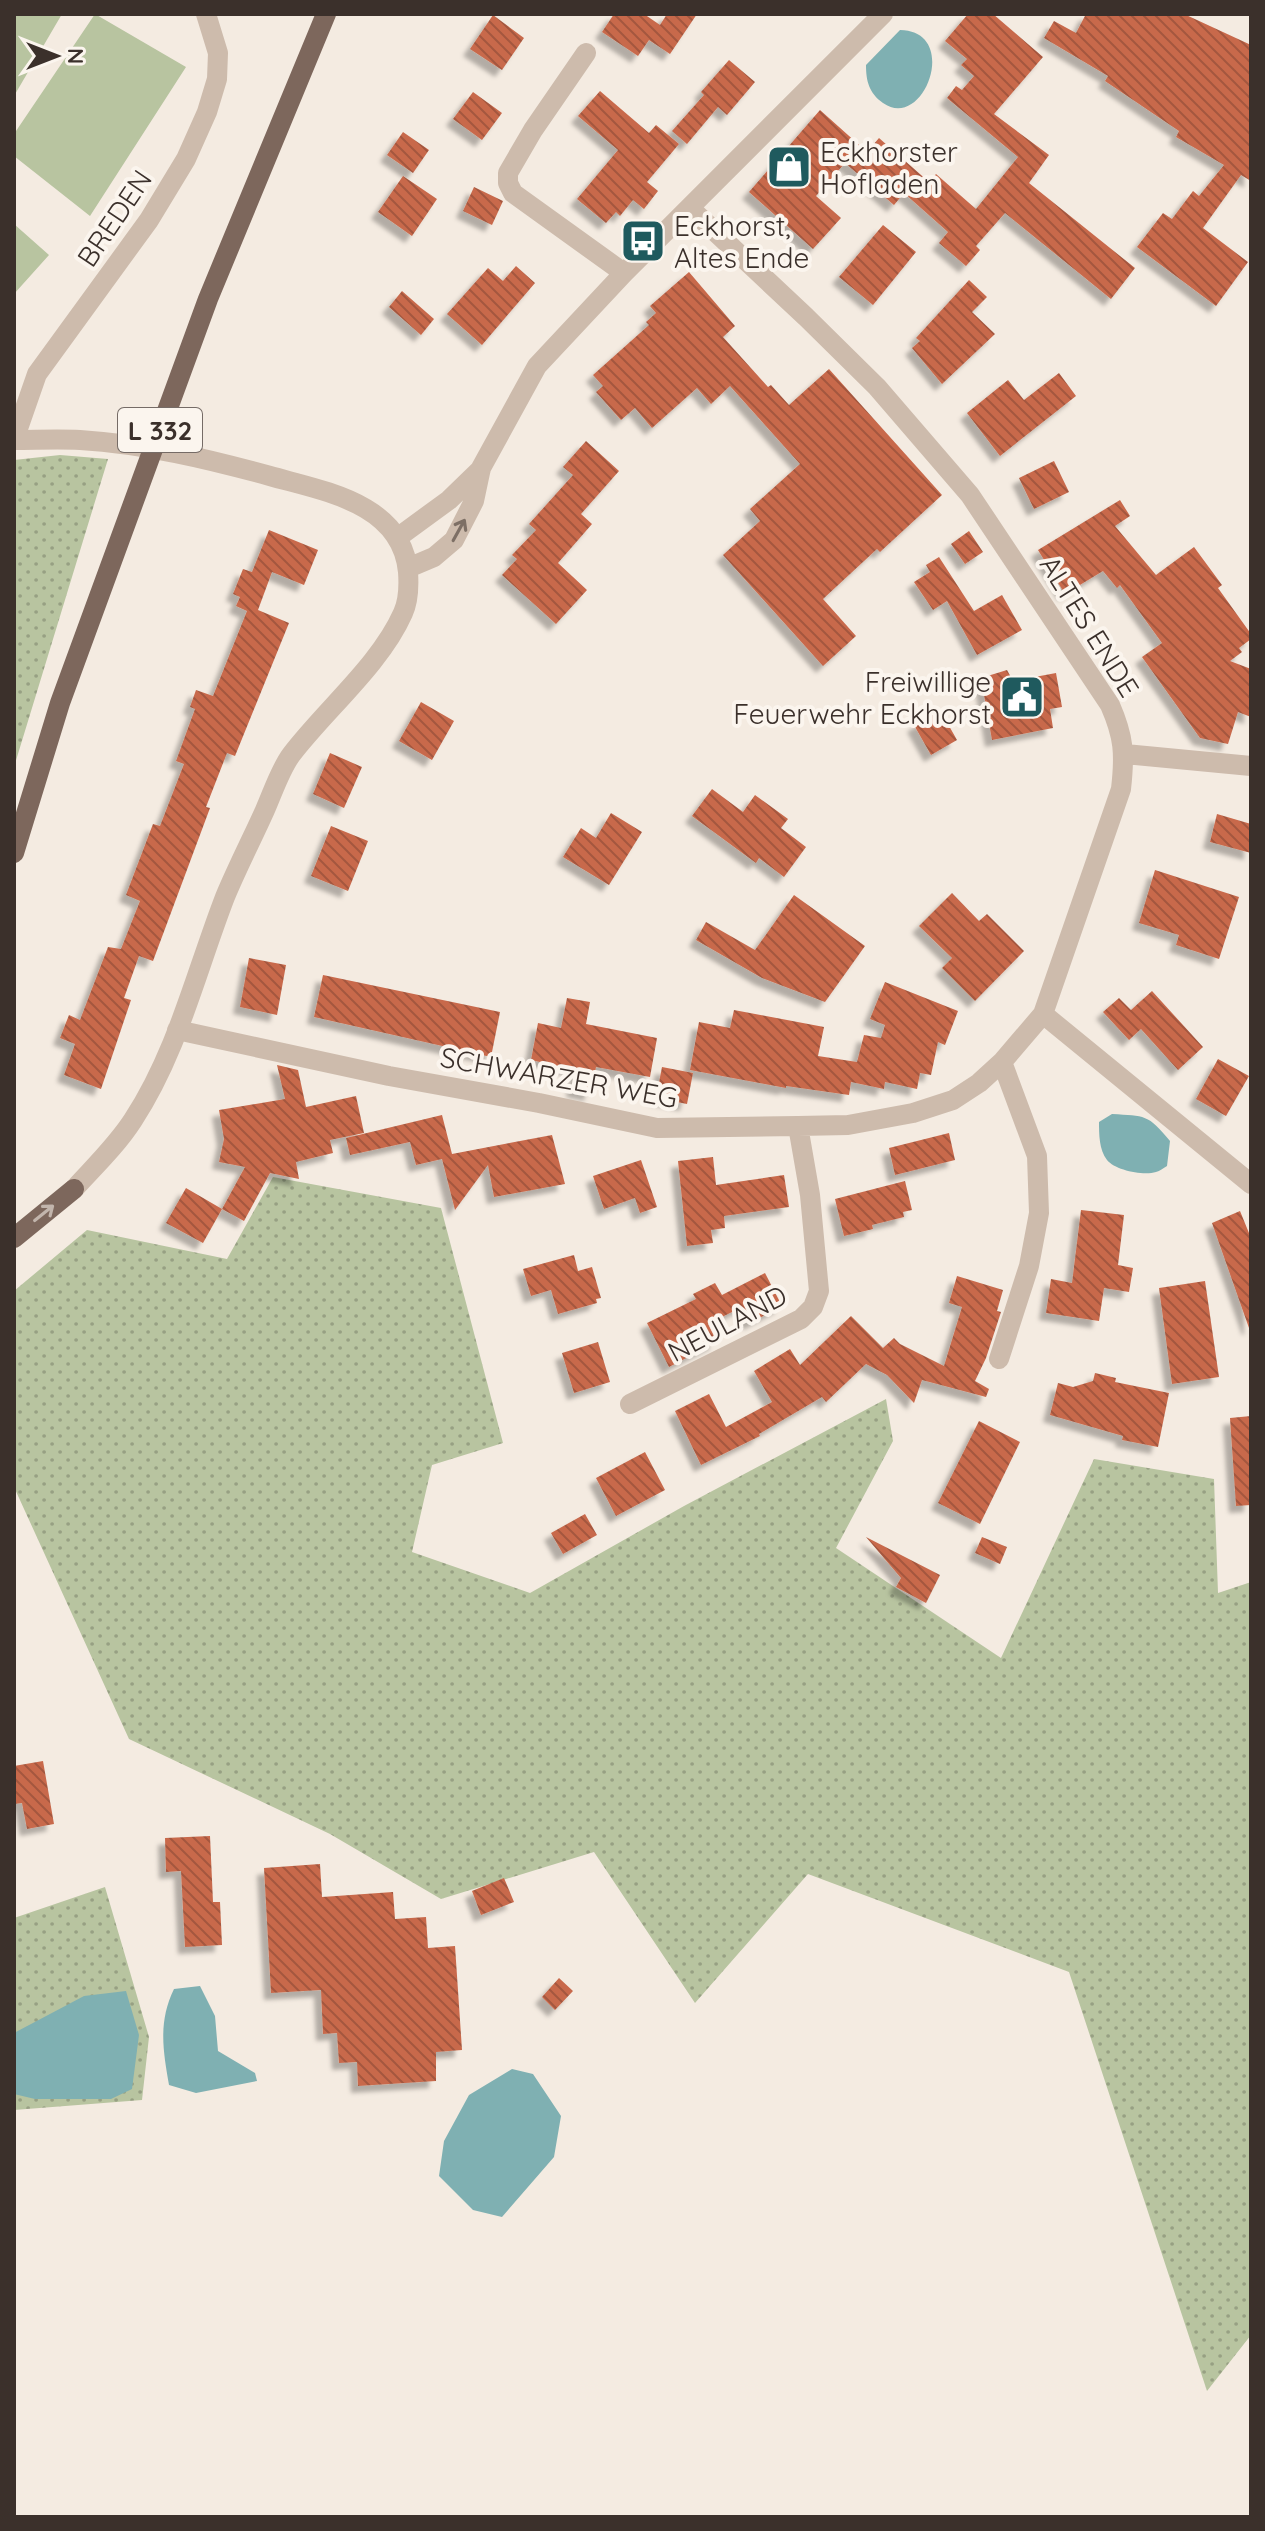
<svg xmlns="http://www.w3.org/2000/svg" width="1265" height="2531" viewBox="0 0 1265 2531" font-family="Quicksand,sans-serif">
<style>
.grass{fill:url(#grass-dots)}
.pitch{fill:#b8c4a0}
.water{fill:#7fb0b2}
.building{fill:url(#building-back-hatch);filter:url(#shadow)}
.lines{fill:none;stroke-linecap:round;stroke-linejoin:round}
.street{stroke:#cdbbac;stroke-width:20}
.primary{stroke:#7d675c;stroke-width:20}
.oneway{stroke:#7d6f65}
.oneway2{stroke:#c2b5ac}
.labels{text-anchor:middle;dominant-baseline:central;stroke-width:8;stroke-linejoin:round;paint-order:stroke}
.shield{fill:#fbf5ee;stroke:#756b66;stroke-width:2}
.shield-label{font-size:26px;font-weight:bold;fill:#3b302b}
.poi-label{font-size:28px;fill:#3b302b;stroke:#fbf5ee;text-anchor:start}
.street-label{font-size:28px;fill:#3b302b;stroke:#fbf5ee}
</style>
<defs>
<pattern id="grass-dots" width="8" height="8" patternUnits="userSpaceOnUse" patternTransform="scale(2)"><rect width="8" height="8" fill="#b8c4a0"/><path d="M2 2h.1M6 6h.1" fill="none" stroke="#97a083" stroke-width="1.8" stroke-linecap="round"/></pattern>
<pattern id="building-back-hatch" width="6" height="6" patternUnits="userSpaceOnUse" patternTransform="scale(2)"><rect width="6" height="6" fill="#c8694b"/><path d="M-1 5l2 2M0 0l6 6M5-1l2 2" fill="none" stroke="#a4573f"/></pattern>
<filter id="shadow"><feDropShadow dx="-7" dy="7" stdDeviation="2" flood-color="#0004"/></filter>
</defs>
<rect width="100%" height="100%" fill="#f4ebe1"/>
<path class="grass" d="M60,455L108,459L14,767V460Z
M273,1177L441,1208L503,1443L432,1465L412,1552L530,1593L684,1506L886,1399L893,1441L836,1548L1001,1658L1094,1459L1214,1479L1218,1593L1251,1582V2335L1207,2391L1069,1972L808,1874L695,2003L594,1852L441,1899L330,1834L129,1739L14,1487V1291L87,1230L227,1259Z
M105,1887L149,2037L142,2100L14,2110V1918Z"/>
<path class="pitch" d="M14,14H62L14,96Z
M95,14L186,67L90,216L14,156V134Z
M14,224L49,255L14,294Z"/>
<path class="water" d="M900,30C961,31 924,132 883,103C869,93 866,81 866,65Z
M1112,1114C1145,1116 1148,1114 1170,1141L1167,1166C1163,1168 1160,1171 1156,1172C1143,1176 1115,1170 1107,1160C1099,1150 1099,1134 1099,1122Z
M200,1986L215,2016L218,2051L255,2073L257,2081L196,2093L169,2085C163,2050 158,2022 174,1989Z
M126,1991L139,2035L132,2089L111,2099H35L14,2094V2033L84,1996Z
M512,2069L533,2074L561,2116L554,2157L502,2217L473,2210L439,2176L444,2141L469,2095Z"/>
<path class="building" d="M614,14H644L660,25L667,14H697L670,54L649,40L638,56L602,32Z
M968,14H993L1043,57L994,114L1049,155L1029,183L1135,268L1111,299L1005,213L976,246L980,250L966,266L939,243L948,232L904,193L894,205L845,163L816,196L841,218L813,249L749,192L820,110L867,152L879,138L929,182L936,174L976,209L1018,157L947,98L956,86L962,90L974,76L961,65L967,59L945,41Z
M1086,14H1184L1251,45V181L1241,175L1203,228L1248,262L1216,306L1137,247L1163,213L1172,219L1193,191L1199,196L1224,165L1176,137L1179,131L1105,81L1108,76L1044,38L1054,21L1076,33Z
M493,15L524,38L502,70L470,49Z
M729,60L755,82L727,115L718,107L687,144L672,131L704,95L701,92Z
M600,91L649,133L656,125L679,144L647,182L658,191L644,209L633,200L620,216L616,212L606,223L577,199L618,150L578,116Z
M473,92L502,113L482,140L453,119Z
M403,132L429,150L413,173L387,155Z
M403,176L437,199L412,236L378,212Z
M474,187L503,201L492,225L463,211Z
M883,225L916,252L873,305L839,277Z
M516,266L535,283L482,345L447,314L488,268L503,281Z
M689,272L735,326L723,337L768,387L771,385L789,405L829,369L942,495L880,552L877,549L823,599L856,636L823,666L723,555L760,521L750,509L800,464L730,386L711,404L697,388L652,428L635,408L621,420L596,392L603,386L593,375L649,325L646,322L656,313L650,306Z
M969,280L987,297L972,312L995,334L942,384L912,348L920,341L916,338Z
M402,291L434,319L421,335L389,307Z
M1059,373L1076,396L1000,456L967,413L1008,380L1024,400Z
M586,441L619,471L581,514L592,524L558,563L587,590L556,624L502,575L517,559L512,555L536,530L529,524L573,475L563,467Z
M1054,461L1069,492L1034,509L1019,478Z
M1120,500L1130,516L1115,526L1156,575L1194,547L1222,585L1218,588L1251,634V639L1239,648L1242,652L1230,661L1251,669V717L1238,712L1228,744L1200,738L1142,657L1162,643L1120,585L1117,588L1103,571L1065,594L1038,550Z
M269,530L318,550L304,585L272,572L258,610L289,623L235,756L227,753L206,807L210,808L153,961L139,956L124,998L131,1000L101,1089L64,1075L75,1044L60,1038L69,1015L80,1020L108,947L121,949L140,901L126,895L153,824L160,826L184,764L176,761L195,709L190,707L196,690L213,696L247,611L236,606L240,597L233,594L243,569L252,572Z
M969,531L983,552L965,564L951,544Z
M939,557L974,611L1002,595L1022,630L977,655L947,601L933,610L914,582L930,572L926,565Z
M1007,670L1013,681L1056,673L1062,707L1050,709L1053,728L992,740L981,678Z
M421,702L454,721L432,760L399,741Z
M940,710L957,740L931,755L914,725Z
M330,753L362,767L344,808L313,794Z
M712,789L743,812L755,795L788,819L781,828L806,847L784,877L759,858L756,863L692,816Z
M611,813L642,832L609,885L563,857L581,828L596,838Z
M1217,814L1251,824V853L1210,842Z
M331,826L368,841L348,891L311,876Z
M1155,870L1239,897L1219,959L1176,945L1179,935L1139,923Z
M952,893L979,921L987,914L1024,951L975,1001L942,968L952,958L919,926Z
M794,895L865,946L825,1002L762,978L696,940L706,922L755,950Z
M249,958L286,965L277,1015L240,1007Z
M323,975L500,1012L491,1057L314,1017Z
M885,982L958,1011L945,1045L938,1042L931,1075L920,1073L917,1089L885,1082L884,1089L851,1082L849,1095L786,1086V1088L690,1070L699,1022L730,1028L734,1010L824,1027L818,1056L857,1062L864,1035L881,1038L885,1025L870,1019Z
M1152,991L1203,1047L1178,1070L1141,1029L1129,1040L1103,1012L1119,998L1131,1010Z
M567,998L590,1002L586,1024L657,1038L650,1077L596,1067L591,1094L573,1090L577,1070L531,1060L538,1023L561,1028Z
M1218,1059L1249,1076L1226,1116L1196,1099Z
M277,1065L298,1070L306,1107L356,1096L364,1133L330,1140L333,1153L296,1162L299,1179L270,1173L244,1221L222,1209L245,1167L219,1162L224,1139L219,1110L285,1099Z
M662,1067L693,1073L687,1104L656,1098Z
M442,1115L452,1154L552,1135L565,1184L494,1197L488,1165L455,1210L442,1159L416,1165L410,1142L350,1155L346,1138Z
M949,1133L955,1160L895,1175L889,1148Z
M713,1157L716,1185L784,1175L789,1207L724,1216L725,1228L711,1230L713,1243L687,1246L678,1161Z
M641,1160L657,1207L640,1213L635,1198L604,1209L593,1176Z
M905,1181L912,1210L903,1212L904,1217L872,1225L873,1229L844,1236L835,1199Z
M186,1188L222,1209L203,1243L166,1223Z
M1081,1210L1124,1215L1118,1265L1133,1268L1129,1292L1104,1288L1099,1321L1046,1313L1051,1279L1072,1283Z
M1240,1211L1251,1238V1328H1249L1212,1223Z
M574,1255L578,1271L592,1267L601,1298L596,1299L597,1303L558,1314L551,1290L531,1296L523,1269Z
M765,1273L782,1306L750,1323L742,1307L708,1324L717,1342L669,1367L647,1323L696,1299L693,1294L715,1283L722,1295Z
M957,1276L1003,1290L997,1311L1001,1312L986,1358L975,1381L989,1389L986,1397L922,1380L914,1403L887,1375L866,1364L826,1402L822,1397L759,1434L760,1436L701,1465L675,1411L709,1394L726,1427L772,1402L754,1371L790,1349L800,1365L851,1316L883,1348L894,1338L900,1344L944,1366L962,1307L949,1303Z
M1205,1281L1219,1377L1172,1384L1159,1288Z
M598,1342L610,1382L574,1393L562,1353Z
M1095,1373L1116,1378L1115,1382L1169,1393L1158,1447L1122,1440L1123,1436L1050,1415L1058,1383L1073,1387L1093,1381Z
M1251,1416V1505L1236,1506L1230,1418Z
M979,1421L1020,1442L980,1524L938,1503Z
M645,1452L665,1490L616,1516L596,1478Z
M585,1514L597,1535L563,1554L551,1533Z
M866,1537L940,1575L926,1603L896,1587L901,1578Z
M982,1537L1007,1547L1000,1564L975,1553Z
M43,1761L54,1824L27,1829L22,1803L14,1804V1766Z
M210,1836L213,1902H220L222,1945L185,1947L181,1871L166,1872L165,1838Z
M320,1864L322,1897L393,1892L395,1919L426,1917L428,1948L455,1946L462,2050L436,2052V2081L358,2086L357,2062L339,2063L337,2033L323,2034L321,1990L271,1993L264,1868Z
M504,1878L514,1902L481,1915L472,1891Z
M559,1978L573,1991L555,2010L542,1997Z"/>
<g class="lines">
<path class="street" d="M586,53L533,130L508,173V183L513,193L624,273
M691,209L806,317L877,387L970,495L1110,705C1124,737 1125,754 1121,789L1043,1014L1251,1184
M14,440C36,440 58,439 80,440C145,444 208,459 270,476C323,491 402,503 408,572C409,586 409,600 403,613C380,665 325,710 291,755C280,770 273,792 265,810C252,839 237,868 225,897C196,972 177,1053 133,1120C117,1145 94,1167 74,1189
M14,440L37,374L149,220L186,159L207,112L217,79L218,53L206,14
M397,538L449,500L481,469
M408,568L434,557L454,540L474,501L481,468L537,366L624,273L883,14
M1125,754L1251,766
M177,1030L389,1076L539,1103L657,1128L798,1126L848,1125L913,1113L953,1100L979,1083L1002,1062L1043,1014
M999,1359L1029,1266L1039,1213L1037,1156L1002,1062
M630,1404L801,1319L813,1307L819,1291L810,1195L798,1126"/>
<path class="primary" d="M14,853L60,703L208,299L326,14
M14,1238L74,1189"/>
</g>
<defs><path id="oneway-shaft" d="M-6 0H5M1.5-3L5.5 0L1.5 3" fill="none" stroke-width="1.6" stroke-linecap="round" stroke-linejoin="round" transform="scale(2)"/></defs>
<use class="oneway" href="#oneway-shaft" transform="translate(459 530) rotate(-61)"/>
<use class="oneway2" href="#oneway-shaft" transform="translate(44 1213) rotate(-39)"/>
<defs>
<g id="shop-square" transform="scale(2.3)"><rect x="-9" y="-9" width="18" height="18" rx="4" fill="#1f5a5e" stroke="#fbf5ee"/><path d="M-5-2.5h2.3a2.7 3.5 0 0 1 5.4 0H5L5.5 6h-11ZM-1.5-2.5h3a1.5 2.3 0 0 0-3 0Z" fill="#fff"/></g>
<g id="bus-square" transform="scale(2.3)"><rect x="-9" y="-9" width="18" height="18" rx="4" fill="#1f5a5e" stroke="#fbf5ee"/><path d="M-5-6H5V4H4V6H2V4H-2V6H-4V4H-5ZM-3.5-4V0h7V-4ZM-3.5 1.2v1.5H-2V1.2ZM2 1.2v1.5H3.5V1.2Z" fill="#fff"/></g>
<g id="civic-square" transform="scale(2.3)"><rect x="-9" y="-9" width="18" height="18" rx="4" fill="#1f5a5e" stroke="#fbf5ee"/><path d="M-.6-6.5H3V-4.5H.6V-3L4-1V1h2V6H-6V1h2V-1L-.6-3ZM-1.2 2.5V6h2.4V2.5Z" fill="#fff"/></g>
</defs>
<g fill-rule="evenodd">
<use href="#shop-square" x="789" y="167"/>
<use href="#bus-square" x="643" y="241"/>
<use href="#civic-square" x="1022" y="697"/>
</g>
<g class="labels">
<rect class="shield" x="118" y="408" width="84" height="44" rx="6"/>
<g class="shield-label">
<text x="160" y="430">L 332</text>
</g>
<g class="poi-label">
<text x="820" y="151">Eckhorster<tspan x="820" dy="32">Hofladen</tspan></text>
<text x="674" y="225">Eckhorst,<tspan x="674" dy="32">Altes Ende</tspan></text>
<text x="991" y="681" text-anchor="end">Freiwillige<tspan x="991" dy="32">Feuerwehr Eckhorst</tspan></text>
</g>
<g class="street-label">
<text transform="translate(114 218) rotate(-56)">BREDEN</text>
<text transform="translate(1090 626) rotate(58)">ALTES ENDE</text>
<text transform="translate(559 1077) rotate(10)">SCHWARZER WEG</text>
<text transform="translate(727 1323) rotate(-28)">NEULAND</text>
</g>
</g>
<rect width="1265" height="2531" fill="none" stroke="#3b302b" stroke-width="32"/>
<g transform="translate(56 56) rotate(90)" stroke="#fbf5ee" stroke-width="6" paint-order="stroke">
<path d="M0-6L14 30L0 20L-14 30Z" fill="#3b302b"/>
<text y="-12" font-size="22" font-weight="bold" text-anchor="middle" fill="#3b302b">N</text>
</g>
</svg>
